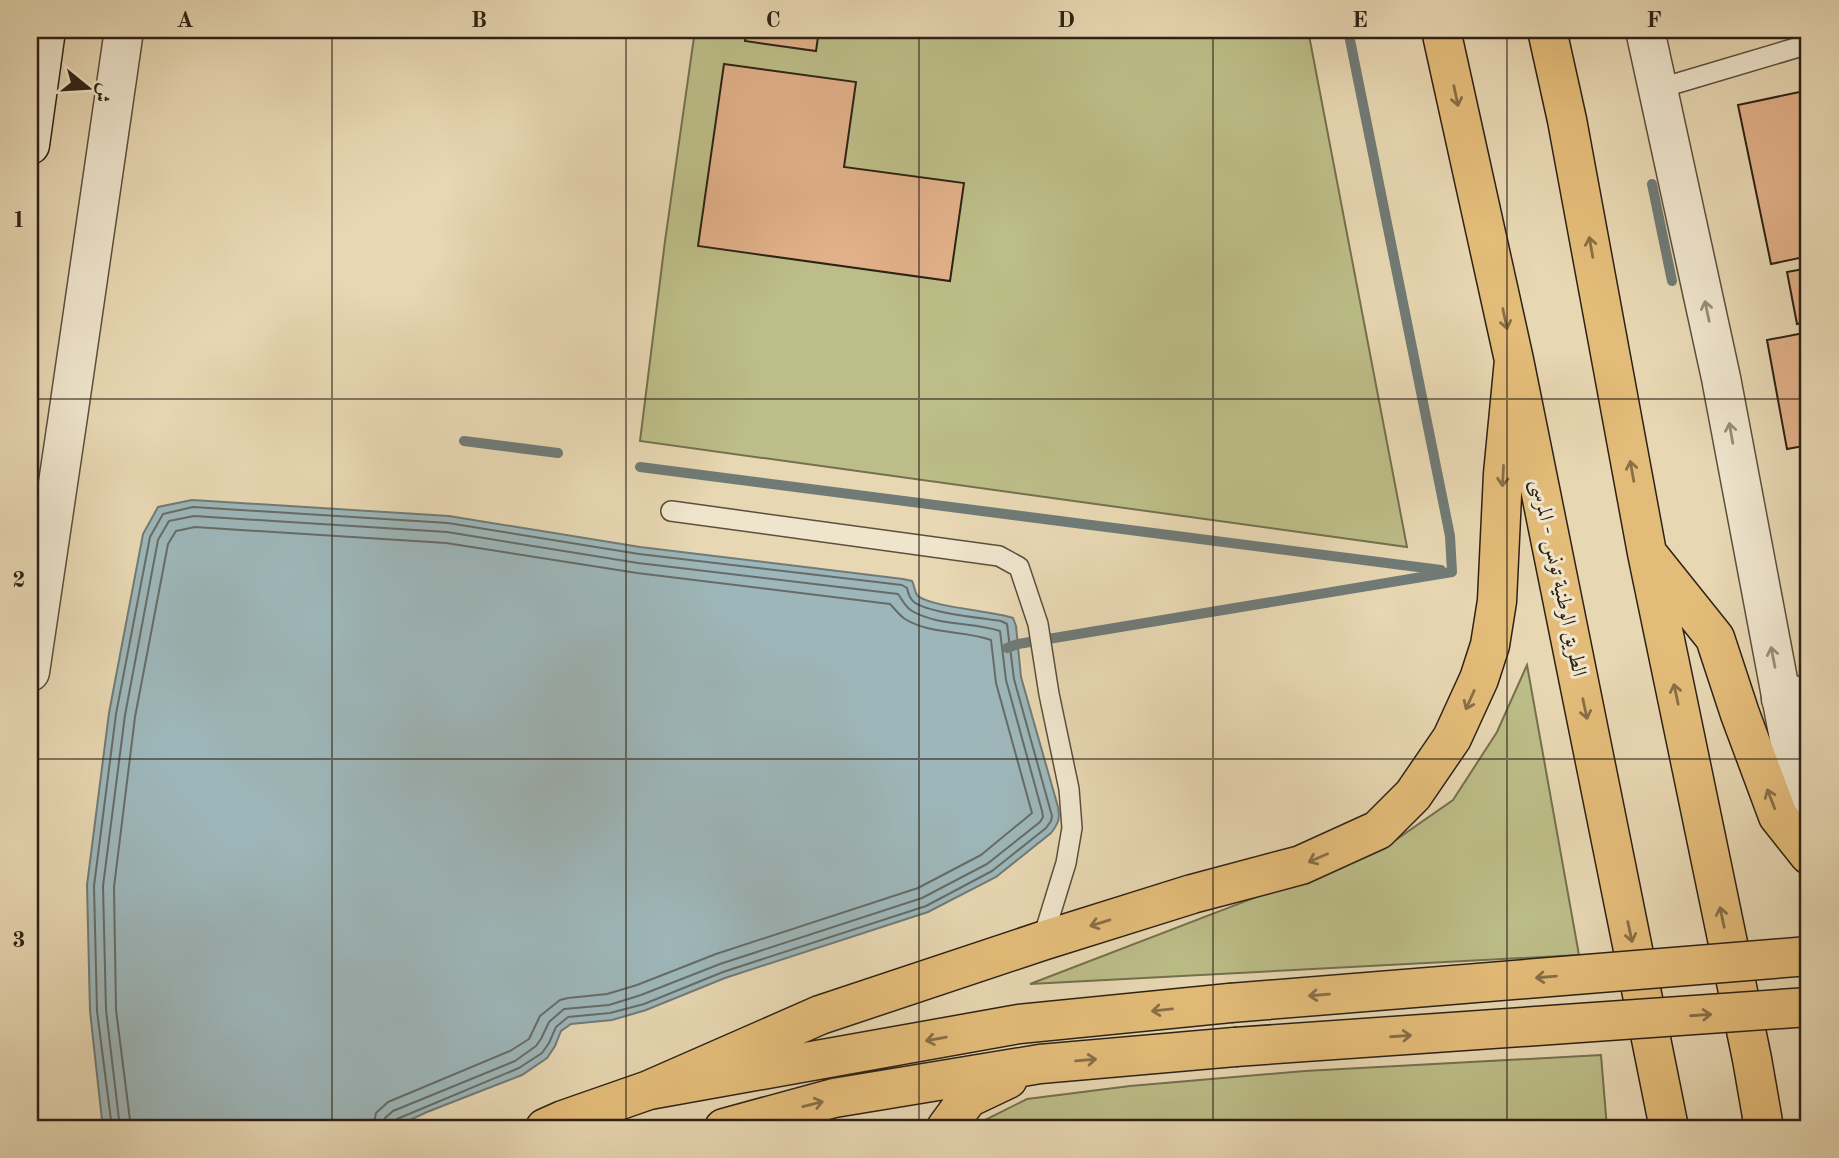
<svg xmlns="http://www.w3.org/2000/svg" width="1839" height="1158" viewBox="0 0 1839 1158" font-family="'Old Standard TT',Amiri,serif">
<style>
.green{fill:#bcbd88;stroke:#74704e;stroke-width:2}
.water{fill:#9db6b9;stroke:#707b77;stroke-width:2}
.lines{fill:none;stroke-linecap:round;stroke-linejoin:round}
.shore{stroke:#656c67;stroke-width:2}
.stream{stroke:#707b77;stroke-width:10}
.building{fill:#e1b089;stroke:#2d2215;stroke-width:2}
.service-casing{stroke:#5c4f3c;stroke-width:22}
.minor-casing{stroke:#5c4f3c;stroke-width:41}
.tertiary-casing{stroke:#5c4f3c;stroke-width:41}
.secondary-casing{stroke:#2d2215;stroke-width:41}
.trunk-casing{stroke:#2d2215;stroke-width:41}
.service{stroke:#efe5cd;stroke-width:19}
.minor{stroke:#efe5cd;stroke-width:38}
.tertiary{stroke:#efe5cd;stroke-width:38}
.secondary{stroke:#efe5cd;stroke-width:38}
.trunk{stroke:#e4bc79;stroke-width:38}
.trunk-bridge-casing{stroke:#2d2215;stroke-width:41;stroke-linecap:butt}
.trunk-bridge{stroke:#e4bc79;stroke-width:38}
.oneway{stroke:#886f47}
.oneway2{stroke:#988d7a}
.grid{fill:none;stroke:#2d2215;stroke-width:2;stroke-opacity:0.55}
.labels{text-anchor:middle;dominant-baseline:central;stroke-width:6;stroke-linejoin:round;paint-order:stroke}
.street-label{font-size:21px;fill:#2d2215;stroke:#efe5cd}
.neatline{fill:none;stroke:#2d2215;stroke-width:2.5}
.grid-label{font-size:23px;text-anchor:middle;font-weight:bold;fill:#2d2215}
</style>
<rect width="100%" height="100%" fill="#e7d7b2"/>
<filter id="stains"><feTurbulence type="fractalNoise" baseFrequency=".00286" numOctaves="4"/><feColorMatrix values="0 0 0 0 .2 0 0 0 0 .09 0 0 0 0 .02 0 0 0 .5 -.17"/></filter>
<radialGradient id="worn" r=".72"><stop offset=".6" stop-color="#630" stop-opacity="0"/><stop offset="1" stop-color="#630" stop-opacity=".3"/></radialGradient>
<path class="green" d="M695,30H1308L1407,547L640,441L665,241Z
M1527,665L1579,955L1030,984L1384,848L1453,800L1497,732Z
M1601,1055L1607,1128H977L979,1123L1027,1099L1130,1086L1305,1071Z"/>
<path class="water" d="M192,500L449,516L640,547L903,579L912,581C915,586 914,592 918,596C931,607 992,611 1013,618L1016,626L1021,677L1058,807C1060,818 1059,823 1051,833L996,877L928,912L725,978L646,1010L612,1020L571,1024L561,1031L555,1046L547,1058L522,1075L427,1112L393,1128H106L102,1120L90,1011L87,885L109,713L143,534L158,507Z"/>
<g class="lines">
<path class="shore" d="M112,1128L97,1011L94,886L116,714L150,537L163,514L193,507L448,523L639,554L902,585L907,588C908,593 910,599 914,602C928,613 982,618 1001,621L1007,624L1014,679L1052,816L1051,821L1046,828L992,871L926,906L723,972L644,1004L610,1013L568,1017L556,1027L549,1043L542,1053L519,1068L397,1119L393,1122L392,1128
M120,1128L106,1010L103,886L125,715L158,540L169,521L194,516L447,532L638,563L898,594C902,599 905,607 912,611C938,626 972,622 1000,631L1006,680L1042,811L1043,817L1040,822L987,864L922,898L720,964L641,995L609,1005L564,1009L549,1022L541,1039L536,1046L515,1061L393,1111L385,1118L383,1128
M131,1128L116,1010L114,887L135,717L168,544L176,531L195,527L446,543L637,573L890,604C895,609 899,615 905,619C931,635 964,630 991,640L996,683L1032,813L981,855L918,888L716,954L637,985L607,994L568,998L560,1000L540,1016L529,1039L510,1051L388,1102L376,1113L373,1128"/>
<path class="stream" d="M1348,30L1450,536L1452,572
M1652,184L1672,281
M464,441L558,453
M640,467L1441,570
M1007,648L1018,644L1452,572"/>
</g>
<path class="building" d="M747,30H819L816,51L745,41Z
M724,64L856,82L844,167L964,183L950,281L698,246Z
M1809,90V256L1771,264L1738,105Z
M1809,268V322L1797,324L1787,272Z
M1809,332V445L1787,449L1767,340Z"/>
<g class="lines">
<g class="service-casing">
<path id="service" d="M1658,87L1671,85L1809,44
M671,511L999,556L1019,567L1038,624L1049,694L1069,789L1072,828L1066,863L1042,941"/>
</g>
<g class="minor-casing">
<path id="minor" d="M1781,699L1809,694"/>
</g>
<g class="tertiary-casing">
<path id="tertiary" d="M1645,30L1721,378L1809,844
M30,672L68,416L124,30"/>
</g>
<g class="secondary-casing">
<path id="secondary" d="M30,145L46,30"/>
</g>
<g class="trunk-casing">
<path id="trunk" d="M1441,30L1514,360L1669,1128
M1547,30L1567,120L1647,553L1752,1059L1764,1128
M1651,558L1715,638L1740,714L1778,816L1809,855
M649,1090L820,1015L1042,941L1192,894L1301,865L1378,830L1413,795L1452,738L1479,679L1490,645L1497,601L1503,474L1514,360
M545,1128L563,1120L649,1090L1019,1024L1230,1003
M724,1128L834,1098L1040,1064L1235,1047
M946,1128L968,1098L1008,1079"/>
</g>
<use href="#service" class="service"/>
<use href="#minor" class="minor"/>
<use href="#tertiary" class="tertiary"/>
<use href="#secondary" class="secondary"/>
<use href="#trunk" class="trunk"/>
<g class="trunk-bridge-casing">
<path id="trunk-bridge" d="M1230,1003L1809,956
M1235,1047L1809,1007"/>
</g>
<use href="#trunk-bridge" class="trunk-bridge"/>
</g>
<defs><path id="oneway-shaft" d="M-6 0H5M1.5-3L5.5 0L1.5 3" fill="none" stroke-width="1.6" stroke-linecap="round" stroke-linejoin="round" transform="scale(1.75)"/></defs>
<g class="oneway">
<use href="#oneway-shaft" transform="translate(1456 96) rotate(78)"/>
<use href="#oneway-shaft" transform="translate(1591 247) rotate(-100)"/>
<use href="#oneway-shaft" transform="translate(1505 319) rotate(78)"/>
<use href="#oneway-shaft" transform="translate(1632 471) rotate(-100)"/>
<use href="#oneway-shaft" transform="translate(1503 476) rotate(93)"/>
<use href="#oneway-shaft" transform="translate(1676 694) rotate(-102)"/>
<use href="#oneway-shaft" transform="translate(1470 700) rotate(114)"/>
<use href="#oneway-shaft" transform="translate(1585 709) rotate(78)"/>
<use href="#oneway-shaft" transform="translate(1771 799) rotate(-111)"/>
<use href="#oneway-shaft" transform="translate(1318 858) rotate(156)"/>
<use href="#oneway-shaft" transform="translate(1722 917) rotate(-102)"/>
<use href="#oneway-shaft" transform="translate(1100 923) rotate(163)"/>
<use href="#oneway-shaft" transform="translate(1630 932) rotate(78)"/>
<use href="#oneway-shaft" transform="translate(1546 977) rotate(175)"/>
<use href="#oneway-shaft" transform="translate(1319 995) rotate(175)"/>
<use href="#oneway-shaft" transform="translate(1162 1010) rotate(174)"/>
<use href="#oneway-shaft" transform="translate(1701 1015) rotate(-4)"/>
<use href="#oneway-shaft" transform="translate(1401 1036) rotate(-4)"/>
<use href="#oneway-shaft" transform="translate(936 1039) rotate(170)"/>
<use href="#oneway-shaft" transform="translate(1086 1060) rotate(-5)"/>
<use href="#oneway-shaft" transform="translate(813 1104) rotate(-14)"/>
</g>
<g class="oneway2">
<use href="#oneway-shaft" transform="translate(1707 311) rotate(-102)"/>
<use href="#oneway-shaft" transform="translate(1731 433) rotate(-100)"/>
<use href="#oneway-shaft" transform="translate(1773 657) rotate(-101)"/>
</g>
<path class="grid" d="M332,30V1128M626,30V1128M919,30V1128M1213,30V1128M1507,30V1128M30,399H1809M30,759H1809"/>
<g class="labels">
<g class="street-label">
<text transform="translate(1558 578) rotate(78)">الطريق الوطنية تونس - المرسى</text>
</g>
</g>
<rect width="1839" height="1158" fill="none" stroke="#e7d7b2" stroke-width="77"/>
<g transform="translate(88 88) rotate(108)" stroke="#efe5cd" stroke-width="5" paint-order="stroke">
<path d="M0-5L12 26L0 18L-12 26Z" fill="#2d2215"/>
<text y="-10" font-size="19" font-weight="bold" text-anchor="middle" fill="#2d2215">ش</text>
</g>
<rect x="38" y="38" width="1762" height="1082" class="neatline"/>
<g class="grid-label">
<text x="185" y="27">A</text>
<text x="479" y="27">B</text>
<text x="773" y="27">C</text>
<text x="1066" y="27">D</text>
<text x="1360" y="27">E</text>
<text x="1654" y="27">F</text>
<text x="19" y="227">1</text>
<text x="19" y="587">2</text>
<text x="19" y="947">3</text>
</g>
<rect width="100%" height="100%" filter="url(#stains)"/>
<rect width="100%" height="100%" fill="url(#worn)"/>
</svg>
